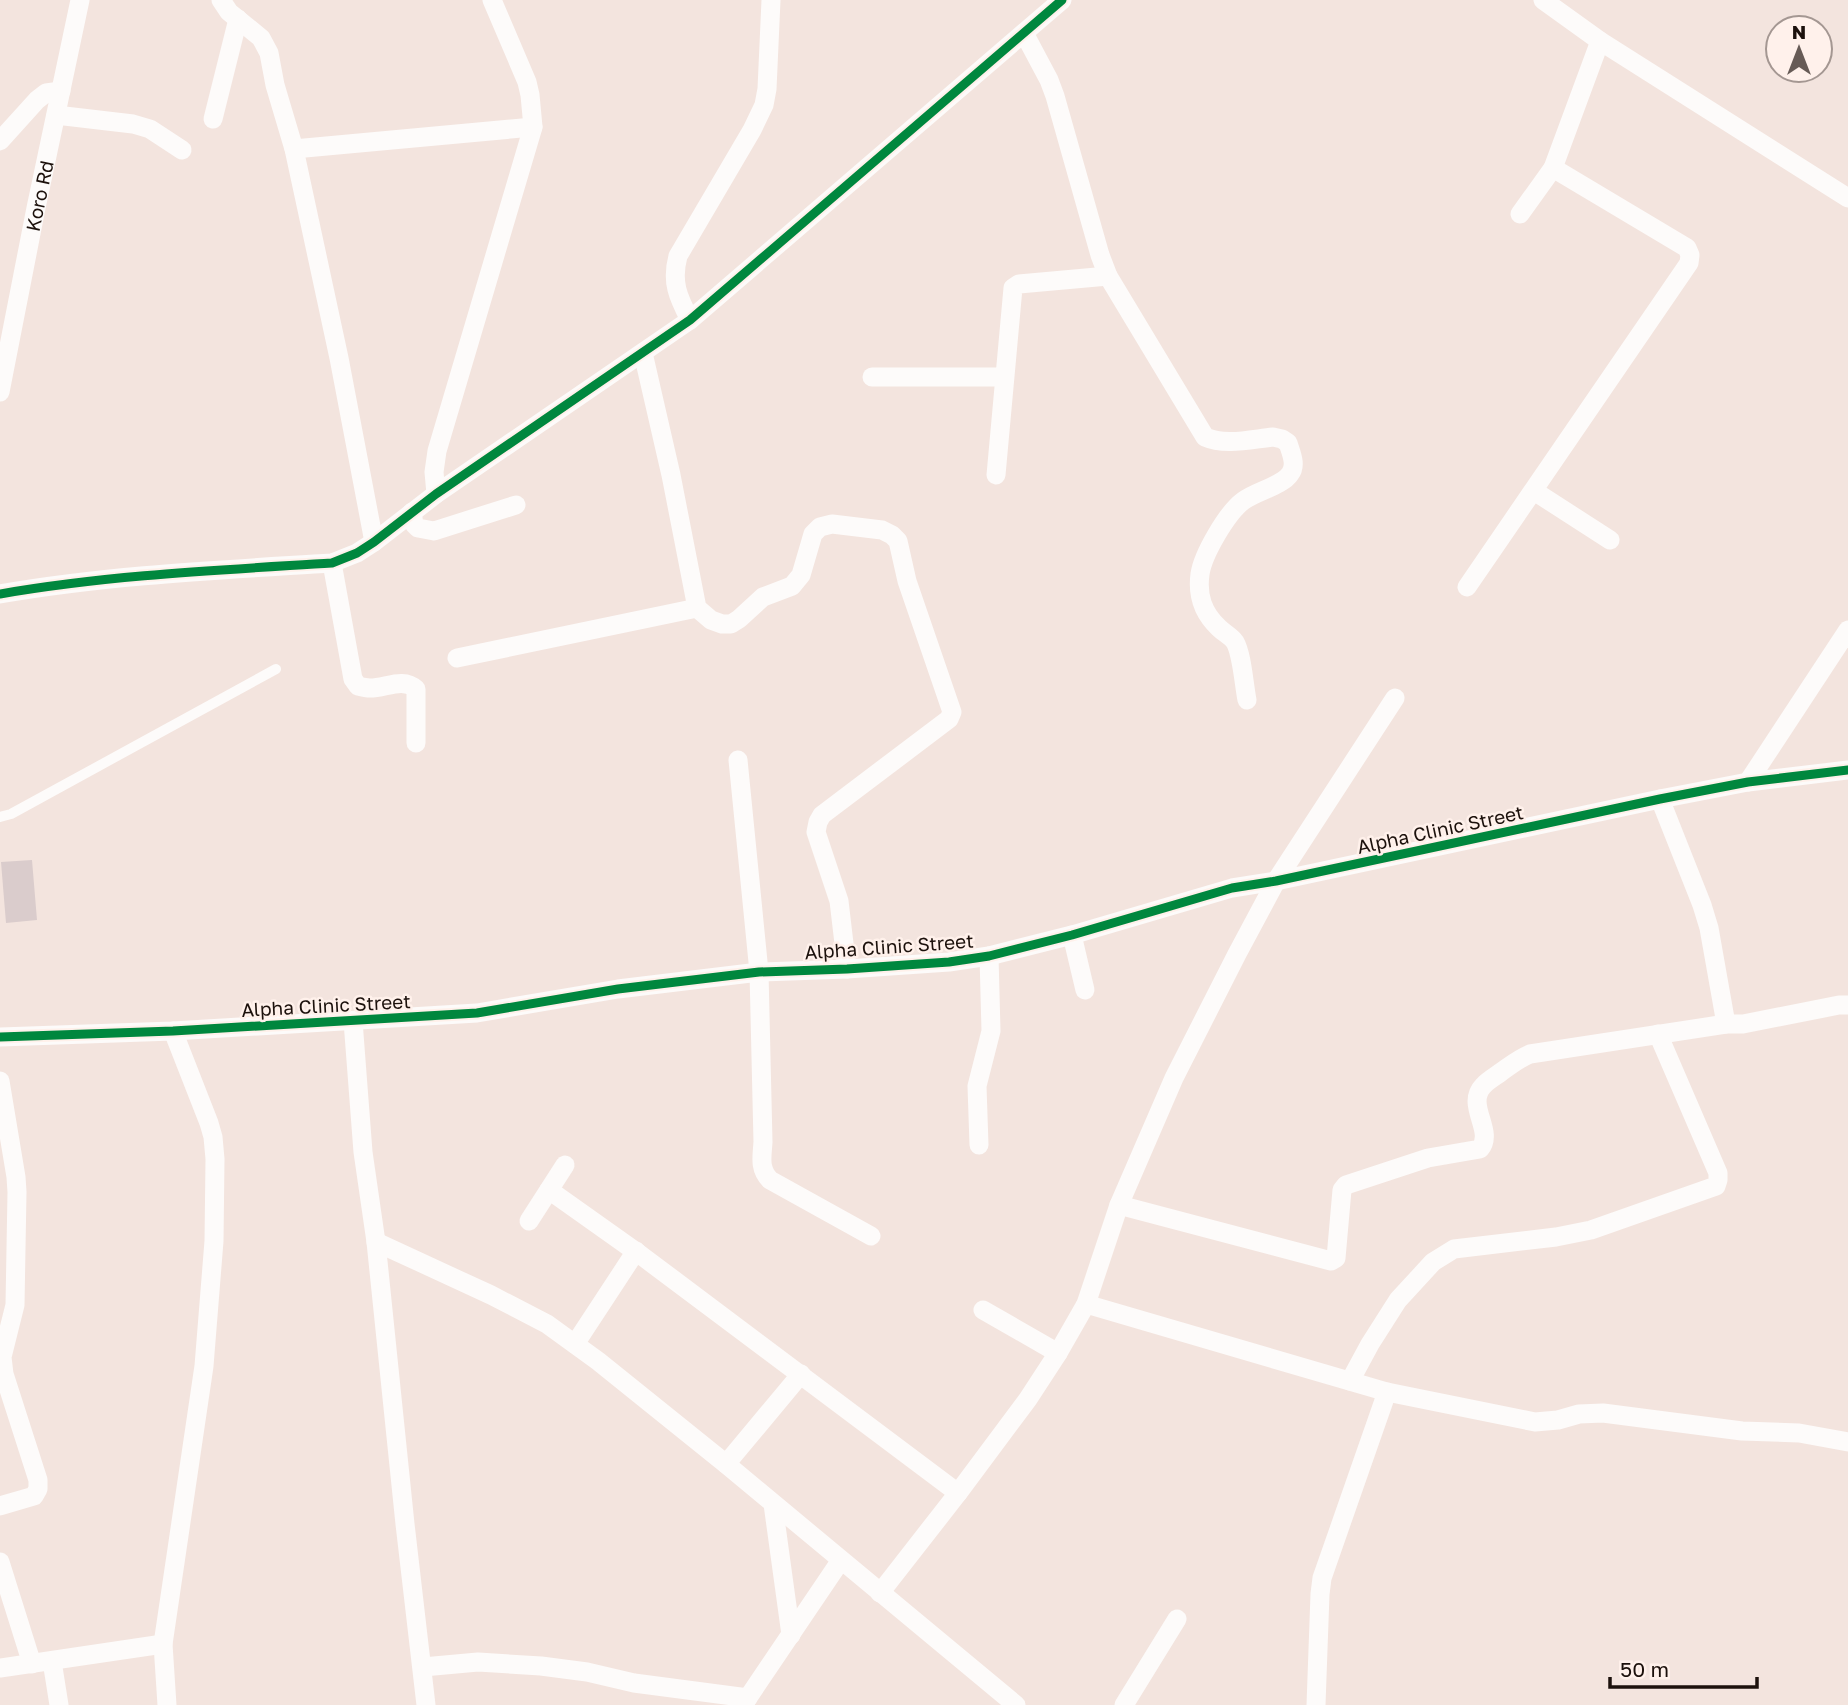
<svg xmlns="http://www.w3.org/2000/svg" width="1848" height="1705" viewBox="0 0 1848 1705" font-family="'Golos Text',sans-serif">
<style>
.building{fill:#dacccc}
.lines{fill:none;stroke-linecap:round;stroke-linejoin:round}
.lane{stroke:#fdfbfa;stroke-width:10}
.street{stroke:#fdfbfa;stroke-width:19}
.cycleway-casing{stroke:#fff1eb;stroke-width:13}
.cycleway{stroke:#00873e;stroke-width:9}
.labels{text-anchor:middle;dominant-baseline:central;stroke-width:5;stroke-linejoin:round;paint-order:stroke}
.street-label{font-size:19px;fill:#1c110c;stroke:#fff1eb}
</style>
<rect width="100%" height="100%" fill="#f3e4de"/>
<path class="building" d="M32,860L37,920L6,923L1,862Z"/>
<g class="lines">
<path class="lane" d="M0,817L11,814L276,669"/>
<g class="street">
<path d="M221,0L229,12L261,38L269,53L275,85L294,149L339,358L374,542"/>
<path d="M1543,0L1600,41L1848,198"/>
<path d="M1024,33L1049,80L1055,96L1100,255L1108,276L1205,437C1225,446 1252,439 1273,437L1282,439L1288,443C1291,453 1297,465 1290,474C1282,486 1256,491 1243,501C1227,513 1203,554 1200,574C1197,596 1203,613 1219,628C1224,633 1231,636 1235,642C1242,654 1244,685 1247,700"/>
<path d="M56,115L133,124L150,129L182,150"/>
<path d="M213,119L238,19"/>
<path d="M0,141L37,100L46,93L61,91"/>
<path d="M294,149L533,127"/>
<path d="M1520,214L1553,168L1600,41"/>
<path d="M690,320C678,297 671,282 678,256L752,130L764,105L767,89L771,0"/>
<path d="M643,353L671,475L697,608L711,620L722,624H731L739,619L763,597L792,586L801,575L813,534L820,527L832,524L882,530L892,535L898,541L907,581L952,712L949,719L822,815L818,822L816,832L839,901L847,969"/>
<path d="M872,377H1004"/>
<path id="s1" d="M0,392L36,208L80,0"/>
<path d="M996,475L1013,288L1019,284L1108,276"/>
<path d="M1534,491L1610,540"/>
<path d="M436,494L434,472L437,451L533,127L530,95L527,82L492,0"/>
<path d="M412,512L414,524L418,528L434,531L516,505"/>
<path d="M332,563L353,679L358,686C362,687 366,688 370,688C386,688 403,677 416,689V743"/>
<path d="M1467,587L1689,263L1690,255L1687,248L1553,168"/>
<path d="M0,594C109,575 221,570 332,563L357,553L374,542L436,494L690,320L1062,0"/>
<path d="M457,658L697,608"/>
<path d="M738,760L759,972L763,1142C762,1157 759,1169 770,1180L871,1236"/>
<path d="M1748,782L1848,630"/>
<path d="M1660,799L1702,905L1709,928L1726,1024"/>
<path d="M1072,935L1085,990"/>
<path d="M353,1021L363,1152L376,1242L405,1524L426,1705"/>
<path d="M0,1037L173,1031L477,1013L618,989L759,972L847,969L949,962L989,956L1072,935L1232,888L1276,881L1660,799L1748,782L1848,770"/>
<path d="M0,1081L16,1177L17,1192L15,1305L2,1357L4,1374L38,1480V1489L34,1496L0,1506"/>
<path d="M979,1145L977,1086L991,1031L989,956"/>
<path d="M549,1190L642,1256L958,1493"/>
<path d="M1119,1205L1331,1261L1336,1258L1342,1190L1346,1185L1428,1158L1480,1149C1495,1131 1465,1105 1483,1086C1488,1080 1496,1076 1501,1072C1511,1065 1518,1059 1530,1054L1726,1024H1743L1839,1005H1848"/>
<path d="M529,1221L565,1165"/>
<path d="M376,1242L491,1295L547,1324L598,1361L726,1464L1016,1705"/>
<path d="M1086,1304L1387,1392L1535,1422L1558,1420L1579,1414L1603,1413L1742,1431L1799,1433L1848,1442"/>
<path d="M983,1310L1058,1353"/>
<path d="M575,1344L636,1251"/>
<path d="M1350,1381L1370,1344L1398,1300L1433,1262L1454,1249L1556,1237L1591,1230L1716,1186L1718,1180V1173L1658,1034"/>
<path d="M726,1464L801,1374"/>
<path d="M773,1504L791,1635"/>
<path d="M0,1562L32,1664"/>
<path d="M880,1593L958,1493L1028,1399L1058,1353L1086,1304L1119,1205L1174,1078L1237,954L1276,881L1395,698"/>
<path d="M52,1661L59,1705"/>
<path d="M423,1667L478,1662L541,1666L587,1672L634,1683L748,1698"/>
<path d="M0,1668L163,1644"/>
<path d="M167,1705L163,1644L204,1366L214,1241L215,1159L213,1137L209,1123L173,1031"/>
<path d="M743,1705L841,1560"/>
<path d="M1124,1705L1177,1619"/>
<path d="M1316,1705L1320,1594L1322,1578L1387,1392"/>
</g>
<g class="cycleway-casing">
<path id="cycleway" d="M0,594C109,575 221,570 332,563L357,553L374,542L436,494L690,320L1062,0
M0,1037L173,1031L477,1013L618,989L759,972L847,969L949,962L989,956L1072,935L1232,888L1276,881L1660,799L1748,782L1848,770"/>
</g>
<use href="#cycleway" class="cycleway"/>
</g>
<g class="labels">
<g class="street-label">
<text stroke="none"><textPath href="#s1" startOffset="200">Koro Rd</textPath></text>
<text transform="translate(1440 829) rotate(-12)">Alpha Clinic Street</text>
<text transform="translate(889 946) rotate(-4)">Alpha Clinic Street</text>
<text transform="translate(326 1005) rotate(-3)">Alpha Clinic Street</text>
</g>
</g>
<g transform="translate(1799 49)"><circle r="33" fill="#fff1eb" stroke="#a49792" stroke-width="2"/>
<path d="M0-5L12 26L0 18L-12 26Z" fill="#675b56"/>
<text y="-10" font-size="19" font-weight="bold" text-anchor="middle" fill="#1c110c">N</text>
</g>
<path d="M1610 1677v10h147v-10" fill="none" stroke="#1c110c" stroke-width="3.5"/>
<text x="1620" y="1677" font-size="21" fill="#1c110c" stroke="#fff1eb" stroke-width="5" paint-order="stroke">50 m</text>
</svg>
